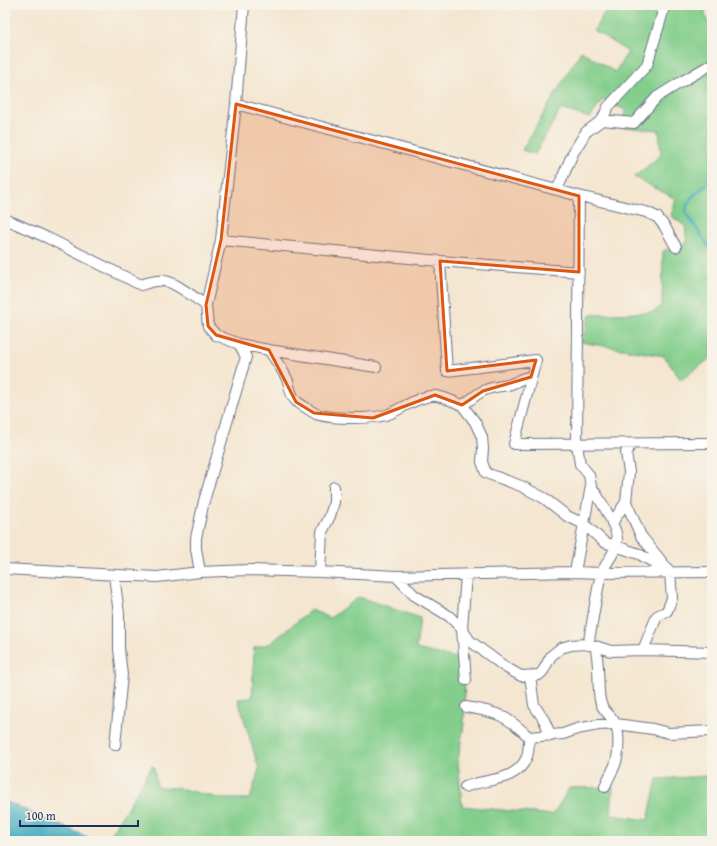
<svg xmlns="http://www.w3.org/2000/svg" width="717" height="846" viewBox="0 0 717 846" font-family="'Gentium Book Plus',serif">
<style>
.green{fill:#83ce8c;stroke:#4f7e75}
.water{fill:#40aac0;stroke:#2e6c8f}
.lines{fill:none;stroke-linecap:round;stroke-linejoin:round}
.stream{stroke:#40aac0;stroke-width:2.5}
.minor-casing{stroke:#676f86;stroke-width:12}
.minor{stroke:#fff;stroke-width:10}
.marked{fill:#de5710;fill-opacity:0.2;stroke:#de5710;stroke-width:3;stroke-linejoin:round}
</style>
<rect width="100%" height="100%" fill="#f7f3e8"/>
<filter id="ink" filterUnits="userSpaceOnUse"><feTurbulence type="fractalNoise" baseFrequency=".025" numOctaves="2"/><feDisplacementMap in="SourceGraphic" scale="8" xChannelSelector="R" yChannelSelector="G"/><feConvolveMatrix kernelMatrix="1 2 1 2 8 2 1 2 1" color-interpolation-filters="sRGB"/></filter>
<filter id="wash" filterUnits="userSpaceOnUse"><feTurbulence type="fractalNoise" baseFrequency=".012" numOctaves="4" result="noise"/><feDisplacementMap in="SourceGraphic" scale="16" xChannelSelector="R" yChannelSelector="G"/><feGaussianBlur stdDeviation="0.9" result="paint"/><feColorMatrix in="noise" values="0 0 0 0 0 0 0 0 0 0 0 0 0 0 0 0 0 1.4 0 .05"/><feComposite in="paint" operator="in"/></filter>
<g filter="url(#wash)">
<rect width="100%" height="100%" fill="#f4e6d0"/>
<path class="green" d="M609,5H706L705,14L712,36V357L681,380L664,356L581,342L590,315L654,312L662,305L663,251L687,243L685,226L671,216L676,199L634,177L661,155L659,130L622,127L625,110L603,99L590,118L561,109L535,154L522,150L581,51L615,72L628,52L594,30Z
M359,597L420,618L416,649L465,660L464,724L458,760L462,806L553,815L569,788L613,787L611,815L648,820L657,779L706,776L712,774V841H107L152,766L154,767L157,787L178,788L222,799H250L259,769L238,699L252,698L254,648L271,643L311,610L330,618Z"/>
<path class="water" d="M5,801L97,841H5Z"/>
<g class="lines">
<path class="stream" d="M712,162L708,183L691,198L687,205L686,213L712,251"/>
</g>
</g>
<g filter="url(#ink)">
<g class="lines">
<g class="minor-casing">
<path id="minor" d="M236,104L579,196L646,212L657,217L665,227L676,247
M602,120L608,107L647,65L665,5
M557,190L573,153L586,132L602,120L634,123L657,97L681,82L712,64
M5,219L48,238L141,285C149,282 157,280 165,281C175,282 196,299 206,305
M221,240L440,261L579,272
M440,261L447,371L536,360L514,444L712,443
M239,344L269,350L376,367
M269,350C275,360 284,371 288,381C290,388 290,395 296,401C297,402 314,413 316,414C331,419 377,420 391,413C402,408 423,394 436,396C444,397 454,402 462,405C470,401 475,395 483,391C492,386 502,387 511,384C520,381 521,377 531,377
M462,405L475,422L482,437L483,448L482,462L486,473L521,486L544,498L567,516L584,524L604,542L639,554L665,569
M612,523L626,502
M5,569L157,577L200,572L249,570L320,572L396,576L575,572L601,573L712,572
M200,572L196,549V538L204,501L246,357L239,344L216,335L208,326L206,305L221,240L236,104L244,5
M320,572L322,532L330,516L334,502V487
M575,572L591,486L589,475L580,464L577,444L579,196
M114,575L119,614V649L122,675L115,745
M466,575L462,629L466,680
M396,576L414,595L449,616L462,629L470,641L505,667L521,676L539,675L543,671L551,656L561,648L571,645L585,644L595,646L611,651L643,650L657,616L667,611L672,598L670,572L641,536L626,502L629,472L626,453L631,444
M588,645C593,622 595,598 601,575C604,564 616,554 617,541C618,527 599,498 591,486
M595,646C600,664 597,682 600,700C602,712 611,714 615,723C620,731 619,755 615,765C612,773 607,779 605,787
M643,650L712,652
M530,676L534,705L544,720L551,736
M466,707C497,712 506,715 529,737L563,734L577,729L598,725L616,724L653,729L669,733L712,731
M465,787C486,778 514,783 526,759C529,753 529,743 529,737"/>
</g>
<use href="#minor" class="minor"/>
</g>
</g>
<path class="marked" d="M236,104L579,196V272L440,261L447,371L536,360L531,377L483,391L462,405L435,395L373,418L314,413L296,402L269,350L216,335L208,326L206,305L221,240Z"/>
<rect width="717" height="846" fill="none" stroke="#f7f3e8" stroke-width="20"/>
<path d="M20 820v6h118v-6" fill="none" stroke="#1b2f5e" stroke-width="2"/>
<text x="26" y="820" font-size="12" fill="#1b2f5e" stroke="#f7f3e8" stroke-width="3" paint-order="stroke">100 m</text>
</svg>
